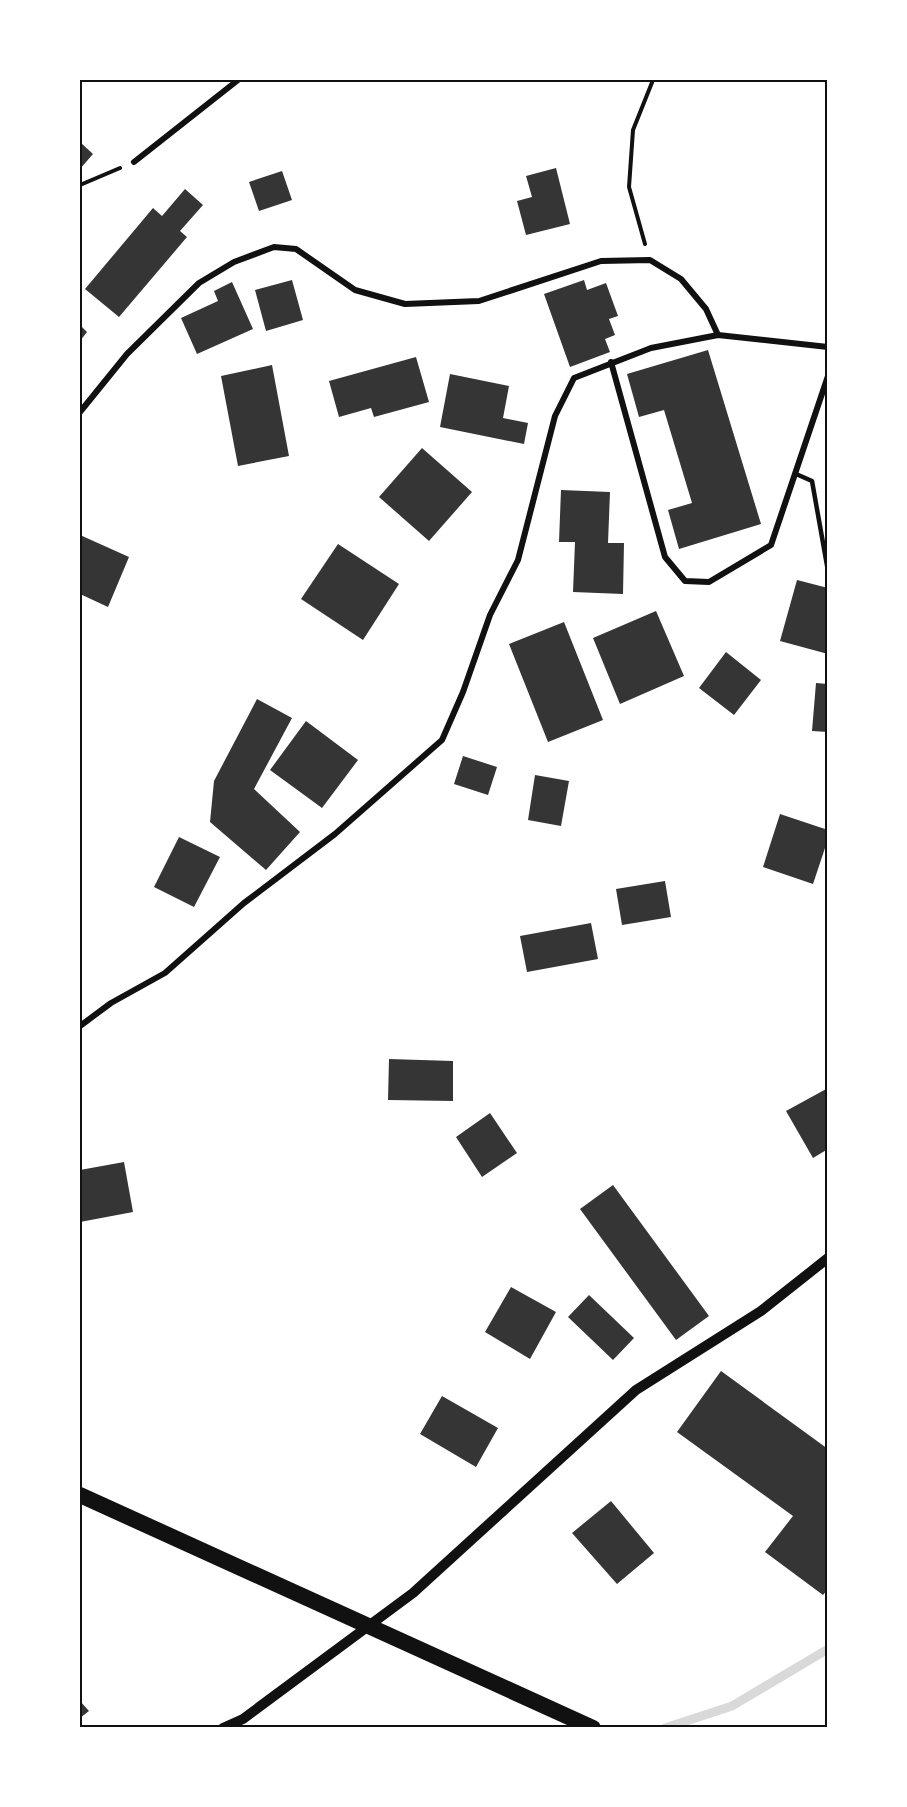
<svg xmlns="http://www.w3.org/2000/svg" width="907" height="1807" viewBox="0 0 907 1807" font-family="'DM Sans',sans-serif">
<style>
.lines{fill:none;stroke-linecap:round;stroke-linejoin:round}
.stream{stroke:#d9d9d9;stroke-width:9}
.building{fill:#353535}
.path{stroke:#111;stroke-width:4}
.service{stroke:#111;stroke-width:4.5}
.minor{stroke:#111;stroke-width:6}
.tertiary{stroke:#111;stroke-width:10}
.trunk{stroke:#111;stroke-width:16}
.neatline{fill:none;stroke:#111;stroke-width:2}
</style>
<rect width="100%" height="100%" fill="#fff"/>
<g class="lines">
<path class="stream" d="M665,1728L732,1706L828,1649"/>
</g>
<path class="building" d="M80,142L93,154L80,169Z
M556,168L570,224L526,235L517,201L532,197L526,176Z
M282,171L292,200L259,211L249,182Z
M185,189L203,205L180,231L187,237L119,317L85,289L153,208L162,216Z
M292,280L303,320L266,331L255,290Z
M584,280L587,290L606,283L618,316L609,319L615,335L605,339L610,352L570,367L544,294Z
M232,282L253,329L197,354L181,318L218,301L214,291Z
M80,325L87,332L80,341Z
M708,350L761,524L679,549L668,510L692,503L664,410L639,417L627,374Z
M416,357L429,402L374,417L371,408L339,417L329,381Z
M272,365L289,456L238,466L221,376Z
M450,374L509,386L503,418L528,423L524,444L440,427Z
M422,448L472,492L429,541L379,497Z
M561,490L610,492L608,543H624L623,594L573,592L575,542H559Z
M80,535L129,557L108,607L80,594Z
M338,544L399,584L363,640L301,599Z
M797,580L828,588V654L780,641Z
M656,611L684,676L620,704L593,638Z
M564,622L603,720L548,742L509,644Z
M726,652L761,680L734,715L699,688Z
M816,683L828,684V732L812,731Z
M257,699L292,718L254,789L300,832L266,870L210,822L214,781Z
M306,721L358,760L322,808L270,770Z
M463,756L497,767L488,795L454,784Z
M535,775L569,781L561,826L528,820Z
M780,814L828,830V839L813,884L763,867Z
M179,837L220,857L194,907L154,887Z
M665,881L671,917L622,925L616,889Z
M591,923L598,959L527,972L520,936Z
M389,1059L453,1061V1101L388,1100Z
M828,1088V1149L813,1158L786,1111Z
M490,1113L517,1153L482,1177L456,1137Z
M124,1162L133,1212L80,1222V1170Z
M613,1185L709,1316L676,1340L580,1209Z
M511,1287L556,1312L530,1359L485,1332Z
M589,1295L634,1338L613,1360L568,1317Z
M721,1371L828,1449V1589L823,1595L765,1552L793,1516L677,1432Z
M442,1396L498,1428L476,1467L420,1434Z
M611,1501L654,1553L617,1584L572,1533Z
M80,1701L89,1711L80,1718Z"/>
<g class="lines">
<path class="path" d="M80,185L120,168
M645,244L629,187L633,130L653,80"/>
<path class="service" d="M796,474L812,481L828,571"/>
<path class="minor" d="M134,162L238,80
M611,362L665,557L685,581L709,582L771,545L828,376
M80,412L127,354L199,283L234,262L274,247L296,249L355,290L405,304L479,301L601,261L650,260L681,279L706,309L718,335
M80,1026L111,1003L165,973L244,903L335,834L442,740L463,692L490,615L518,560L555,416L574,378L651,348L718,335L828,347"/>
<path class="tertiary" d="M223,1728L243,1719L413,1593L636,1390L761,1311L828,1258"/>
<path class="trunk" d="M80,1495L593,1728"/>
</g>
<rect width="907" height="1807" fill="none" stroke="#ffffff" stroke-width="162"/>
<rect x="81" y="81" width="745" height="1645" class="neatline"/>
</svg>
